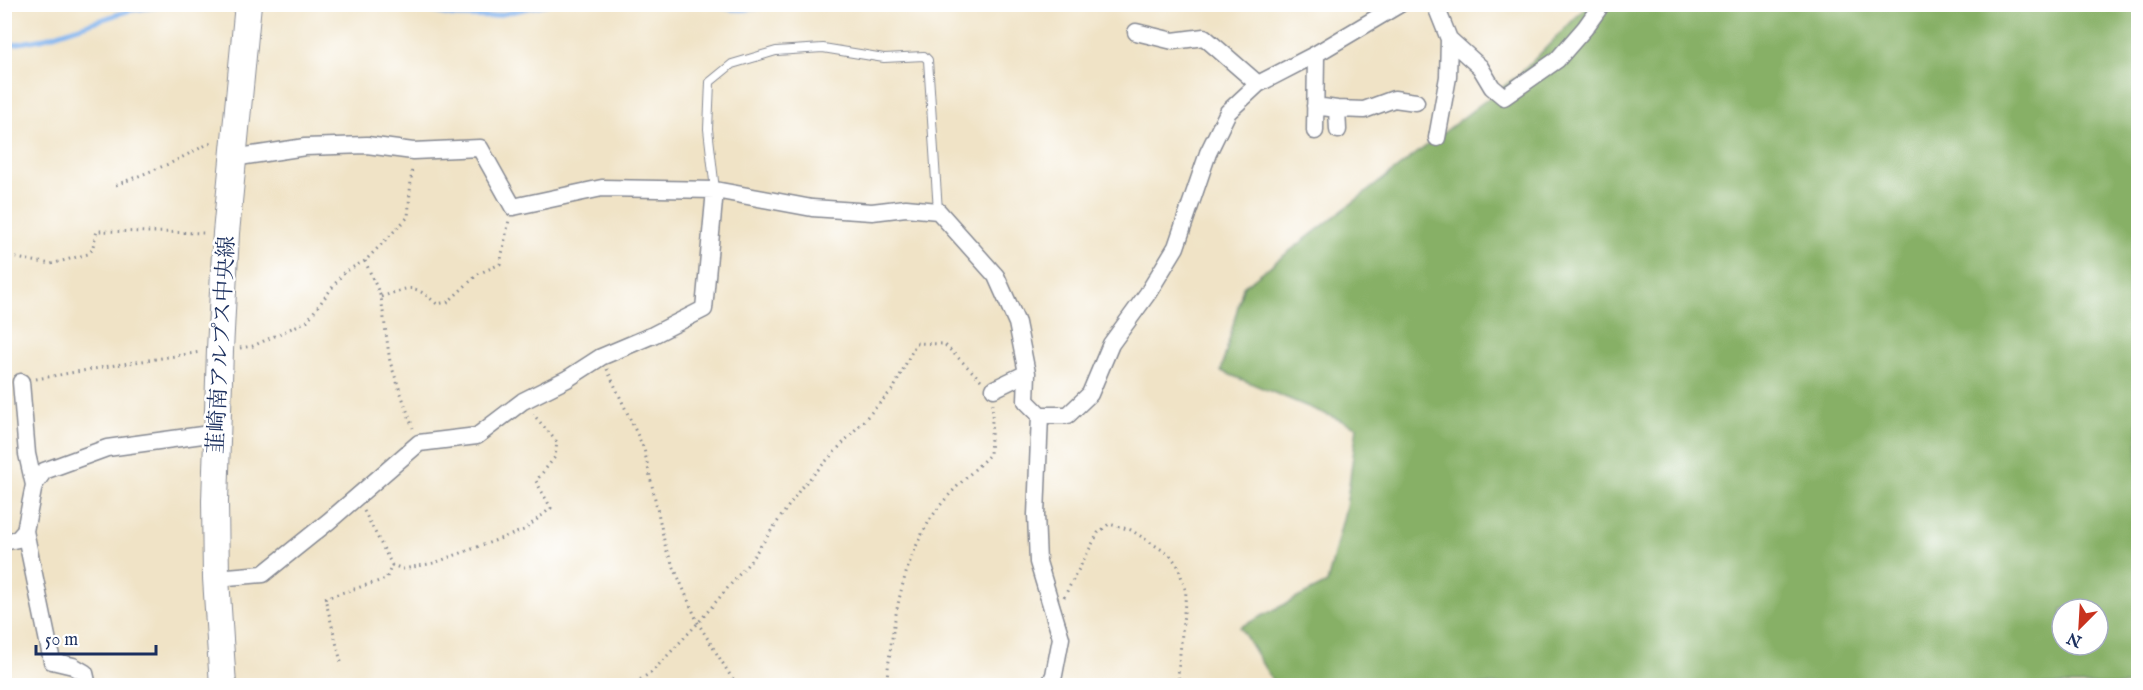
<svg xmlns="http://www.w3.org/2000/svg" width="2143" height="690" viewBox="0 0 2143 690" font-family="'IM FELL English','Noto Serif JP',serif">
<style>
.forest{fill:#87b066;stroke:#517062;stroke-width:1.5;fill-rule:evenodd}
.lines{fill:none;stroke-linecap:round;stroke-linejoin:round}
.stream{stroke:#81b4ee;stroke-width:4.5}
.lane-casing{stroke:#868992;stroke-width:10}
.street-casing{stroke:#868992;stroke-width:19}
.primary-casing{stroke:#868992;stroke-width:28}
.path{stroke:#868992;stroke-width:3;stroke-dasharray:1.5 4.5;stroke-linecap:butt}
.lane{stroke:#fff;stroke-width:8}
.street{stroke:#fff;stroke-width:16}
.primary{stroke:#fff;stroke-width:26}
.labels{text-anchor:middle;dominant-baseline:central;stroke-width:5;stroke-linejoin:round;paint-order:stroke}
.street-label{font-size:22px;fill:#1b2f5e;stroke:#fff}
</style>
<rect width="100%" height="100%" fill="#fff"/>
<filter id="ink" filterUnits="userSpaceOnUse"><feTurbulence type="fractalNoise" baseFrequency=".0167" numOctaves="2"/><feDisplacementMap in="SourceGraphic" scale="12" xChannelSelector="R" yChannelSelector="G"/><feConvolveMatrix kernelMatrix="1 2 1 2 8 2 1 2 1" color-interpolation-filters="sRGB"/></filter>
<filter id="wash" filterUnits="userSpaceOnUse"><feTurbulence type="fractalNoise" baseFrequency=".008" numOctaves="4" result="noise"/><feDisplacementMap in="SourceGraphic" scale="24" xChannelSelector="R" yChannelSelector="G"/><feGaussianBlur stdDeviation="1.35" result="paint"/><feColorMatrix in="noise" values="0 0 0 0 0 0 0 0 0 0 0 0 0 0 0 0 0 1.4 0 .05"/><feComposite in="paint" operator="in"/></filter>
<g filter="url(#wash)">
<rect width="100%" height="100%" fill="#f0e3c6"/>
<path class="forest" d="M1588,5H2138V685H1275L1240,627L1327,583L1346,507L1357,427L1221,371L1243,287L1521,73ZM2062,609H2098V645H2062Z"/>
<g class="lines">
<path class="stream" d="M399,4L453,16L489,17L548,4
M708,4C730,10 748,13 770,4
M4,46L42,39L128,11L176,4"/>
</g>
</g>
<g filter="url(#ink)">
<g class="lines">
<g class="lane-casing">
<path id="lane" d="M715,190L708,129L710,82L732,64L776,51L823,48L884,58L924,56L928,60L938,211"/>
</g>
<g class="street-casing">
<path id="street" d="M1435,4L1449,39L1480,67L1492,87L1504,97L1557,60L1585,28L1602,4
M1136,32L1173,41L1204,37L1258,84
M1315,106L1337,109L1364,110L1394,99L1416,102
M1337,109L1338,130
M1315,131L1316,54
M1437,138L1448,77L1449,39
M233,158L305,147L367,145L413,151L480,148L513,207L602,188L715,190L812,208L872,212L906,208L938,211L996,276L1017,323L1027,373L1026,401L1040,415L1036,515L1038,562L1061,638L1054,675L1049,686
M21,382L27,454L34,485
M994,389L1027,373
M1040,415H1068L1090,394L1111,344L1148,293L1176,247L1208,153L1228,112L1258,84L1316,54L1400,4
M25,531L52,661L73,666L85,673L88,686
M4,542L18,539L25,531L34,485L44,471L107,448L217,433
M216,578L263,574L329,521L419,443L477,436L523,401L567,379L601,357L653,335L704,309L715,190"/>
</g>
<g class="primary-casing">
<path id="primary" d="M223,686L216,578L215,501L220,350L226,233L248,4"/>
</g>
<path class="path" d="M116,185L171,163L208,144L215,143
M4,256L51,264L88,254L92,250L97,231L206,233
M365,261L381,297L390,362L413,428
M381,297C411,287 411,282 437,304L448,302L478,274L500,264L509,220
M240,348L253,346L307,321L344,272L365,261L408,217L412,167
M607,369L644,449L666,549L698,623L730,675L739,686
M36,379L116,365L201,352
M364,511L392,565L403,569L434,563L524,530L551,508L536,481L555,457L557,442L533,414
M1064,597L1098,533L1109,524L1131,530L1170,555L1178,566L1186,592L1178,674L1180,686
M341,662L325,598L386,579L392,565
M630,686L652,672L698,623L748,564L801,488L894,388L916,343L944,344L983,382
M886,686C893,625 900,562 936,511C950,491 973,472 990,454L993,403"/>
<use href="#lane" class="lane"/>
<use href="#street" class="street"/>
<use href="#primary" class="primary"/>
</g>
</g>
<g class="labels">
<g class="street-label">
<text transform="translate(222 345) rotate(-87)">韮崎南アルプス中央線</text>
</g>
</g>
<rect width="2143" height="690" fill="none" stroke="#fff" stroke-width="24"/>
<g transform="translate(2080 627) rotate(204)"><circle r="28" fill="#ffffff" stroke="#a4acbf" stroke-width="1.5"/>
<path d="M0-4.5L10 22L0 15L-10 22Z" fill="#c8321e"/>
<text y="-9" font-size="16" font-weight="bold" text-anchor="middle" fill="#1b2f5e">N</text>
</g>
<path d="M36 645v9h120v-9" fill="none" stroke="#1b2f5e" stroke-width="3"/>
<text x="45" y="645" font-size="18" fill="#1b2f5e" stroke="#ffffff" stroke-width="4.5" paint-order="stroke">50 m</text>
</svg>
